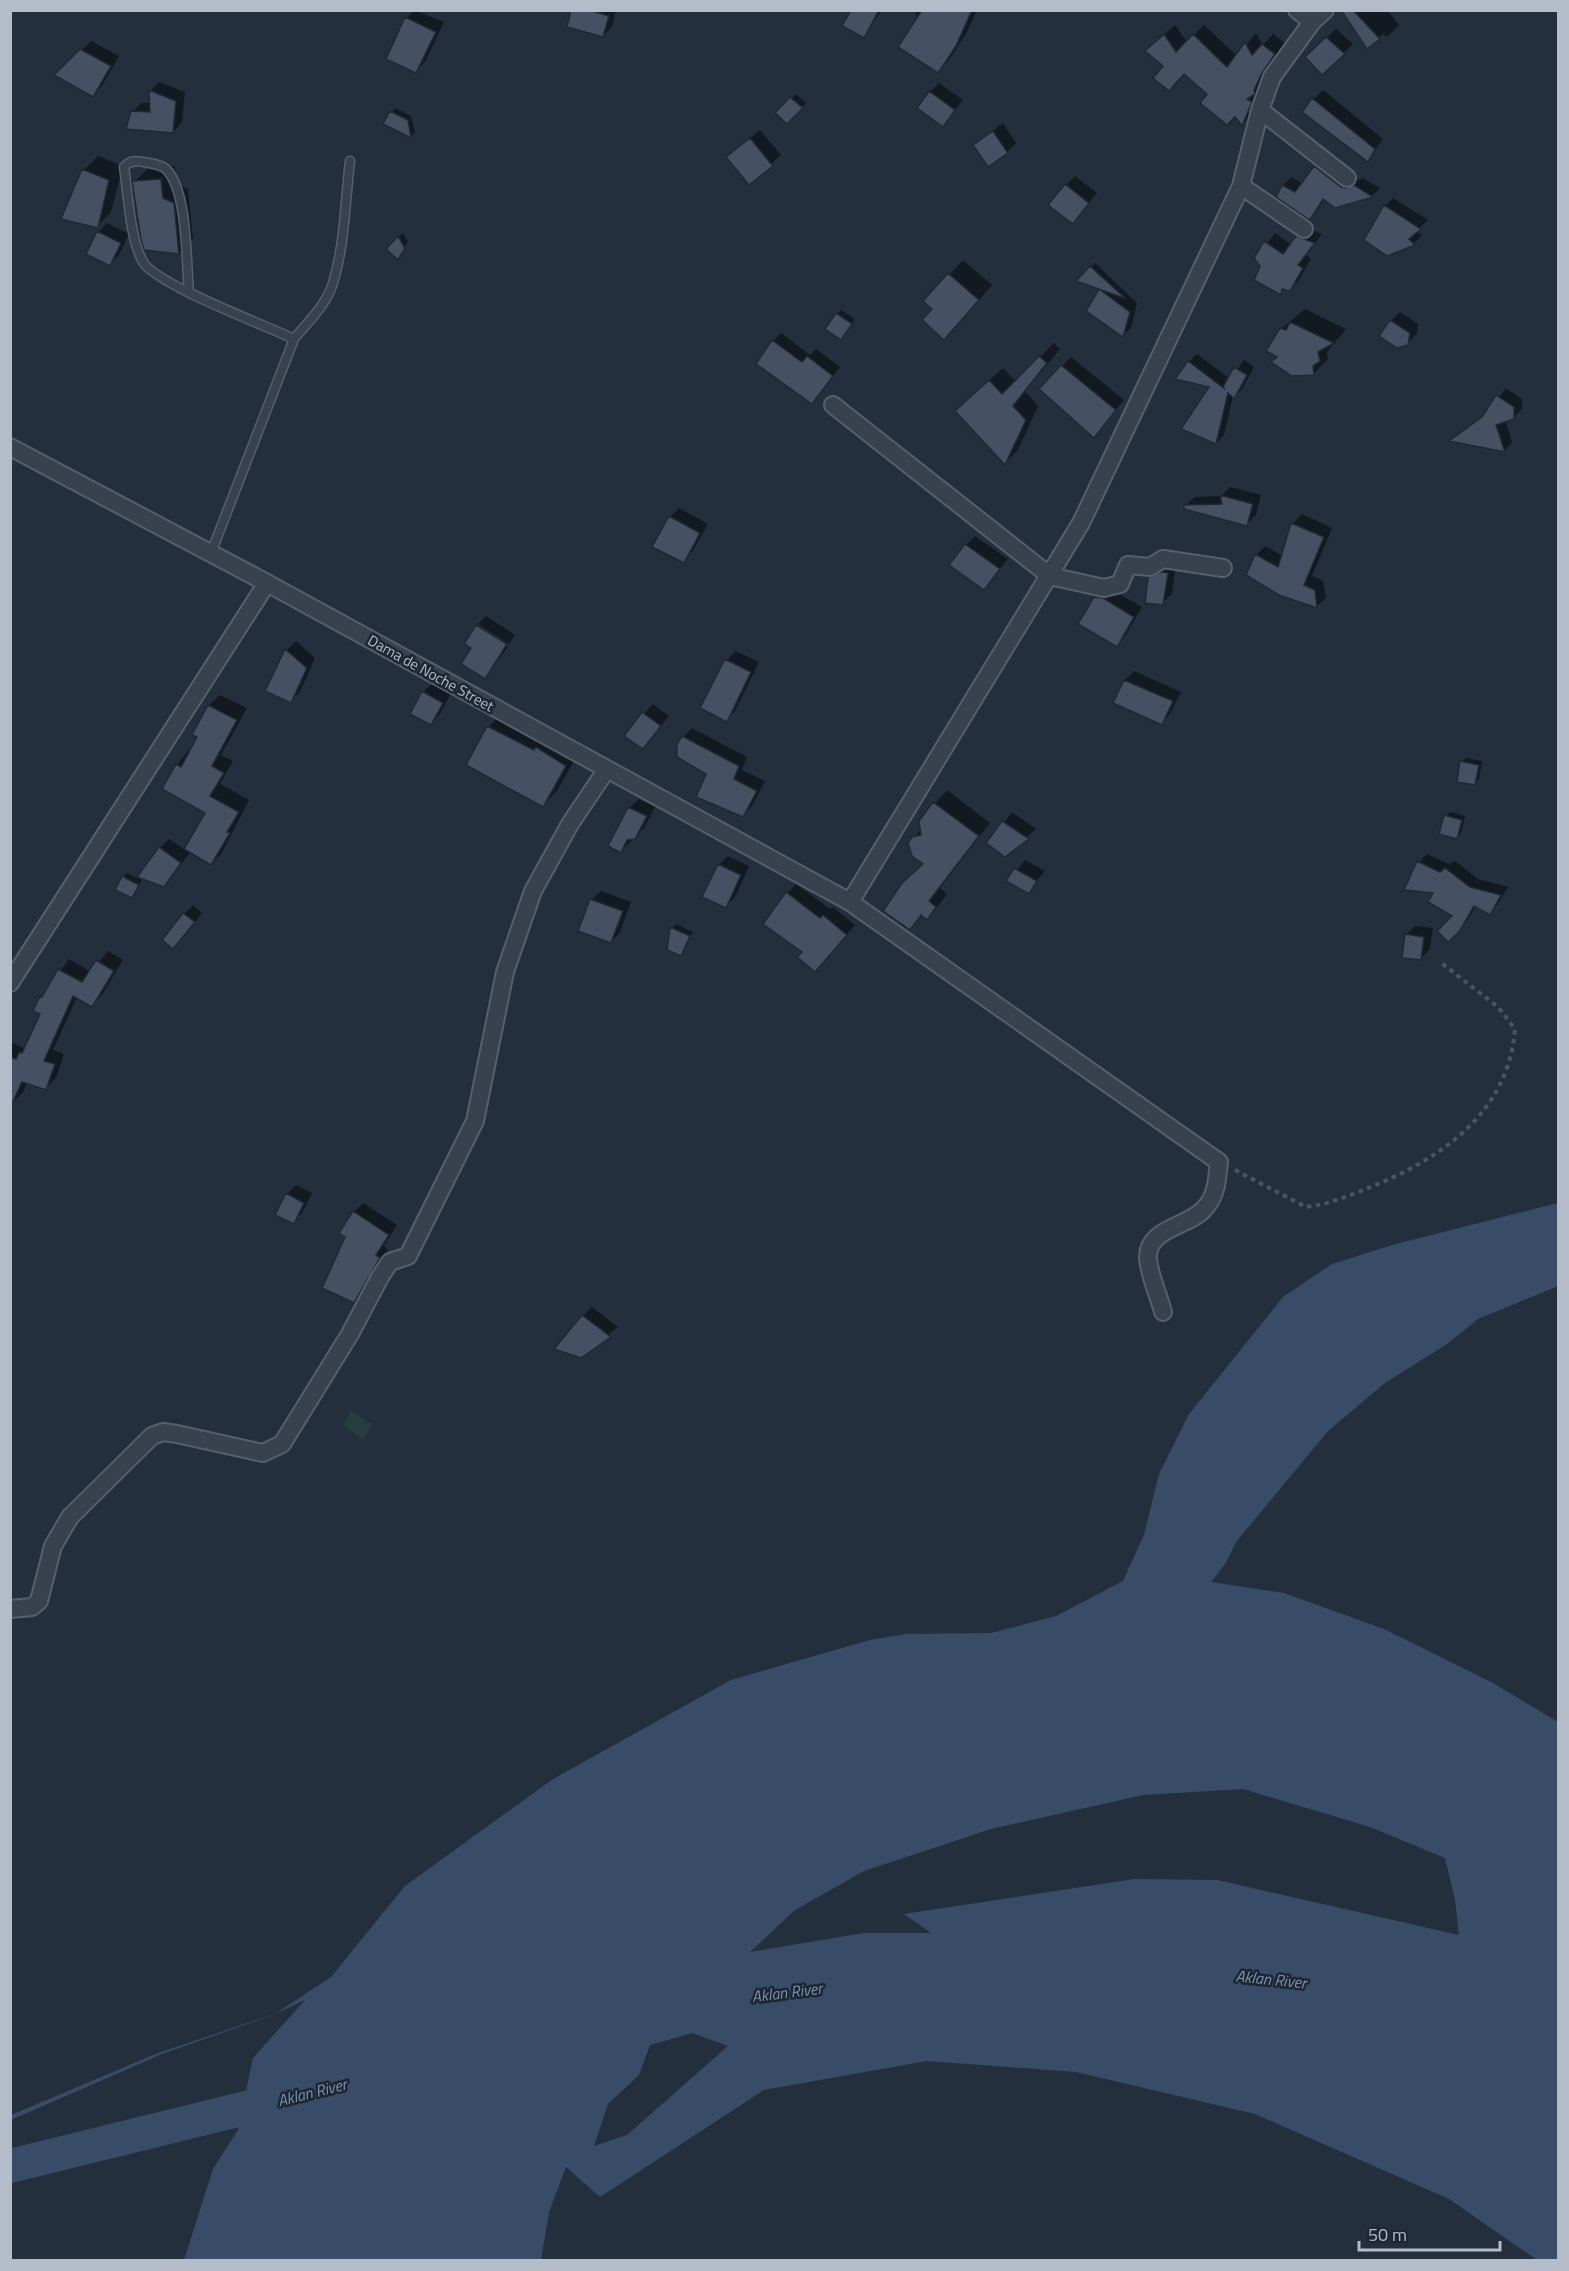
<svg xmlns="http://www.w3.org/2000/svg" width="1569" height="2271" viewBox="0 0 1569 2271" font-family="'Titillium Web',sans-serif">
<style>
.green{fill:#263c3f}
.water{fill:#394c67;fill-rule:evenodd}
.shadow{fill:#0007}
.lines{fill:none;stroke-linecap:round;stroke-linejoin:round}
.river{stroke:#394c67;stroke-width:34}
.building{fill:#455162;stroke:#1f2835;stroke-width:1.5}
.lane-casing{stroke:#565f6c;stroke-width:11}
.street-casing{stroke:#565f6c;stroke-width:20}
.path{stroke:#44595c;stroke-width:4;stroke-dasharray:4.5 4.5;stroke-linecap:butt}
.lane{stroke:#38414e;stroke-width:8}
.street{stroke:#38414e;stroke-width:16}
.labels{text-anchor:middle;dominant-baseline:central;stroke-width:5;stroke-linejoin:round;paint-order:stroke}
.street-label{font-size:15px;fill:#b4bcc9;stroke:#1d2633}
.water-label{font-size:16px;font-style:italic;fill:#7c92b1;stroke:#1d2633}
</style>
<rect width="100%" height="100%" fill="#242f3e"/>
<path class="green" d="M351,1411L372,1424L364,1440L343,1425Z"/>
<path class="water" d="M1558,1203V1286L1478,1319L1447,1344L1385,1383L1328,1431L1236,1542L1226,1563L1211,1582L1284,1593L1384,1629L1493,1683L1558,1722V2260H1537L1449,2199L1255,2114L1076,2072L927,2061L764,2090L600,2197L566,2167L549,2212L541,2260H184L213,2169L238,2130L253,2058L305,2000L273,2015L162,2054L11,2120V2115L158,2053L275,2014L331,1977L405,1886L553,1779L731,1680L870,1640L906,1634L991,1633L1056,1616L1123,1581L1144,1535L1159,1474L1189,1414L1283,1297L1332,1264L1392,1245ZM1243,1789L1370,1827L1445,1858L1455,1900L1459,1935L1217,1880L1134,1879L904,1914L931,1933H864L750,1952L795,1910L864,1871L991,1829L1143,1795ZM692,2033L728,2046L627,2135L594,2146L608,2104L639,2075L650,2045Z"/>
<path class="shadow" d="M414,10L444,22L425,62L416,71L407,18Z
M573,10H616L612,27L603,36Z
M852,10H882L864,36Z
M918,10H977L967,32L949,60L937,71L920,17L915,15Z
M1343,10H1387L1399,25L1387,37L1383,34L1367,47Z
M1175,25L1187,42L1204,25L1237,56L1256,33L1263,45L1273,34L1285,43L1272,61L1264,78V82L1258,89L1261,91L1253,113L1242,124L1184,72L1165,66L1157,40Z
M1336,29L1353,44L1344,53L1316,48Z
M91,41L119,56L102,86L92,95L56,75Z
M159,82L185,92L182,122L173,132L132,112L142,103H151L150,91Z
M939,83L963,100L943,125L930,92Z
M1323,90L1383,139L1368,160L1314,99Z
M796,94L806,103L787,122L777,113Z
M395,108L411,116L415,132L411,136L385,123Z
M1003,123L1016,143L1007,152L975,145Z
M760,130L781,155L750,183L737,148Z
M98,156L123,166L111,212L97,226L84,170Z
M1324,158L1350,178L1356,181L1363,178L1380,188L1372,196L1336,206L1325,199L1310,218L1283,186L1291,177L1303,184Z
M175,166L177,184L188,189L193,239L179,253L134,182L148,168Z
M1075,176L1097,193L1073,222L1066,185Z
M1393,198L1428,220L1416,231L1422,236L1414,243L1387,255L1366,240L1385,206Z
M107,223L129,234L119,255L110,264L98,232Z
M1307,228L1322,234L1306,255L1311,259L1299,280L1290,290L1285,288L1280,293L1256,258L1275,233L1292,245Z
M403,233L408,242L398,257L388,249Z
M963,260L992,285L958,324L925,301Z
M1095,263L1137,303L1131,328L1123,335L1088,311L1102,288L1079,280Z
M1305,309L1346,329L1327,352L1328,359L1314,373L1281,329Z
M841,310L855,319L845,334L837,314Z
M1400,312L1418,324L1417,334L1407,343L1391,321Z
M781,333L810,355L816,349L840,367L819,394L773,341Z
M1054,343L1060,349L1025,391L1038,406L1018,450L1005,463L970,398L1003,368L1016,382Z
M1197,354L1230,379L1244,360L1254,367L1242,389L1234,397L1233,396L1224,435L1216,443L1211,386L1189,362Z
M1071,357L1124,400L1094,436L1062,366Z
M1506,388L1522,399V409L1513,418L1505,420L1512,442L1505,450L1452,440L1487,413Z
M1230,487L1261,495L1256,515L1246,525L1185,506L1195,497L1221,496Z
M679,508L708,524L692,552L683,562L670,517Z
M1302,514L1332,528L1312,576L1323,581L1326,598L1317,606L1280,594L1256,555L1265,546L1283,556L1293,523Z
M975,536L1008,559L984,588L966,545Z
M1176,564L1172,594L1162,603L1150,578L1159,569Z
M1105,588L1112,590L1142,607L1125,636L1116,645L1095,597Z
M486,616L515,635L509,644L478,624Z
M477,626L508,647L485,677L473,648L466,643Z
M296,641L315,658L300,692L290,701L267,691L287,650Z
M736,651L759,662L735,711L726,720L727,660Z
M1134,671L1181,692L1170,714L1161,723L1115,703L1125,680Z
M433,683L451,693L440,714L430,724L423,692Z
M220,695L247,708L221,755L233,761L220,784L249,800L222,853L211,864L191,852L164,885L160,848L169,839L185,850L207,813L164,788L177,765L199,737L194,734L209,705Z
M653,704L669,716L643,747L626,735Z
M502,713L579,752L557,791L543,805L488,727Z
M692,728L747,757L742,770L765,781L752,806L743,815L683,737Z
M1466,758L1482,761L1479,779L1475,783L1462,762Z
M947,790L990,823L940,888L947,894L939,905L927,918L923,915L910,928L925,864L913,838L922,829L920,821Z
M639,799L655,807L644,828L621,851L629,808Z
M1012,812L1036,829L1005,855L988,843Z
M1450,812L1465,816L1461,833L1456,837L1446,816Z
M1427,854L1449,864L1455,861L1478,879L1508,887L1498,904L1490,913L1476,906L1467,921L1448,940L1455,915L1436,892L1419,862Z
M728,856L749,866L735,897L726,906L719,865Z
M1025,860L1045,871L1028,892L1008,881Z
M127,873L142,880L132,897L123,877Z
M796,884L830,909L833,907L855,925L824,961L804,952L787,893Z
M601,891L631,902L620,932L611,942L591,900Z
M193,905L202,913L182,938L184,914Z
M676,924L693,932L681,954L668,949L672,928Z
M1415,926L1433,928L1430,949L1421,958L1406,935Z
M108,951L123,960L102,995L91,1005L77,997L53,1050L64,1054L56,1078L46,1088L27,1082L24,1091L14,1101L10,1100V1042L24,1048L42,1013L41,997L69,959L91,972Z
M296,1185L312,1193L302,1213L293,1222L287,1194Z
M363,1203L397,1225L384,1246L388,1249L363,1292L354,1301L347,1237L354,1212Z
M592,1307L618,1327L581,1356L583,1316Z"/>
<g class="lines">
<path class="river" d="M10,2166L287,2098"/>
</g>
<path class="building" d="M571,10H589L609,16L603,37L567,27Z
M851,10H879L864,38L842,26Z
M922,10H972L956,46L938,73L898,47Z
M1341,10H1353L1380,39L1367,49Z
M405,17L436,32L416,73L386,59Z
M1164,34L1176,52L1193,34L1227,67L1245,42L1252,55L1262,44L1275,54L1262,73L1254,90L1255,94L1247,99L1252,102L1242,126L1235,117L1227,125L1200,103L1207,94L1184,74L1169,91L1153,78L1163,66L1145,51Z
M1326,37L1345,54L1322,75L1305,57Z
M80,49L111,66L93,97L54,75Z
M149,90L176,101L173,133L126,129L131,111L150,112Z
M929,91L955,110L943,127L917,108Z
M790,97L803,108L787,124L775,113Z
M1312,98L1375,149L1368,162L1302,112Z
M390,111L408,120L411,138L383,124Z
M993,131L1008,153L988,167L973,145Z
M750,138L773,166L749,185L726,157Z
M1314,166L1341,187L1346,188L1354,185L1373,197L1335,208L1323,199L1310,220L1308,219L1276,197L1282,185L1295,192Z
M82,169L109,180L98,228L61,219Z
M161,179L163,198L174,203L179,254L144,250L141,240L132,181Z
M1065,184L1089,203L1073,224L1048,205Z
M1384,205L1421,229L1409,239L1415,245L1387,256L1364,240Z
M97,231L121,243L110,266L86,254Z
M398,236L405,248L398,260L386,249Z
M1296,236L1315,243L1298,265L1303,268L1290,291L1282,289L1281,295L1254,280L1260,266L1254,258L1264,241L1283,254Z
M1090,266L1125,298H1124L1076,281Z
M948,273L979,300L944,340L922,320L932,309L923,301Z
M1099,289L1130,312L1123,337L1086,311Z
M836,313L852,324L841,340L825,329Z
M1390,320L1410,333L1408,345L1397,348L1379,336Z
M1290,322L1334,343L1318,352L1320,361L1313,366L1314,375L1292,376L1271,362L1277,357L1266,351L1280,328L1286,330Z
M772,340L802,362L807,356L833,376L812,404L756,364Z
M1039,356L1047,363L1013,406L1026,420L1005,465L955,411L989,380L1002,394Z
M1188,361L1225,389L1223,387L1234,367L1247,375L1234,399L1228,393L1216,444L1181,429L1209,387L1175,379Z
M1061,365L1116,410L1094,438L1039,389Z
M1496,395L1514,407V419L1496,425L1505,452L1449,441L1482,417Z
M1220,495L1253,504L1247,526L1184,509V505L1222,504Z
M669,516L700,533L684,563L652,547Z
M1291,523L1324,537L1304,585L1315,590L1317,608L1279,595L1246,575L1255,554L1278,567Z
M965,544L1000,569L984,590L949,565Z
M1162,572L1168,573L1163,605L1145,603L1148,577Z
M1094,597L1103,598L1134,617L1117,647L1078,624Z
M476,625L507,644L485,679L461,664L471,648L464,644Z
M285,649L307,668L291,703L265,691Z
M725,659L751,672L727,722L700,708Z
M1124,680L1173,701L1162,725L1113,703Z
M422,691L443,703L431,725L410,714Z
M208,705L237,720L212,766L224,773L210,796L239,812L227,832L230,833L211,865L184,849L205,813L162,789L176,764L181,767L197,737L192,735Z
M642,712L661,726L643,749L624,736Z
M487,726L534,750L536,747L566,766L543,807L466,765Z
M682,736L739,766L734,779L757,791L743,817L696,797L706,774L677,757V744Z
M1460,761L1479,765L1475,785L1457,782Z
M933,802L979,836L929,901L936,907L927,920L921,915L910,930L883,911L902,883L923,864L912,856L908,843L912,837L921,835L919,821Z
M628,807L647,816L635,839L627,840L621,853L608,846Z
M1444,815L1462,820L1457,839L1439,834Z
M1002,821L1029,839L1005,857L986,843Z
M159,847L181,863L164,887L137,877Z
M1417,861L1440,872L1445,868L1470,887L1501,895L1490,915L1474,906L1459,932L1448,942L1437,931L1452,916L1428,902L1433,893L1404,890Z
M718,864L741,875L726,908L702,897Z
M1014,868L1037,881L1029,894L1006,881Z
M122,876L139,885L132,898L115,890Z
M786,892L820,918L823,915L847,935L815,972L797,957L802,952L763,924Z
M590,899L623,911L611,943L578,931Z
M183,913L195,922L173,949L162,940Z
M670,927L690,936L681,956L667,950Z
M1405,934L1424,937L1421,960L1402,958Z
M96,960L114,971L92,1007L73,996L44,1061L55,1064L46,1090L22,1082L10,1108V1057L16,1059L19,1052L22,1053L40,1014L33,1011L40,996L42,997L58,969L82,982Z
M286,1193L304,1203L294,1224L275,1215Z
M353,1211L389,1235L376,1255L380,1258L354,1303L322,1288L345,1237L339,1233Z
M582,1315L611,1337L581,1358L554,1349Z"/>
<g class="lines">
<g class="lane-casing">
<path id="lane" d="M189,292C186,261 188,191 166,169C161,165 155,164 149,163C139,161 131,159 124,167C128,194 130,239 143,262C157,285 265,325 294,339L211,553
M294,339C308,322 325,306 332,286C345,246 345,202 350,161"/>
</g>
<g class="street-casing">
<path id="street" d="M1297,10L1312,22
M1260,110L1347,178
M1241,186L1304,229
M833,405L1050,576L1104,588L1120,584L1128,565L1150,567L1163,559L1223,568
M10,447L267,583L850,902L1219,1162C1217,1179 1217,1196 1204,1209C1188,1227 1147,1228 1148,1258C1149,1275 1159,1296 1163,1312
M850,902L1081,523L1241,186L1260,110L1272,77L1312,22L1325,10
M10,983L267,583
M10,1609L32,1607L39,1601L53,1546L70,1517L152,1436L163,1432L177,1434L263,1453L282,1444L350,1334L380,1277L390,1262L408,1256L475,1121L505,972L533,891L570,824L607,769"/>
</g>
<path class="path" d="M1235,1170L1306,1207L1324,1204C1410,1176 1507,1131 1515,1029L1498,1007L1440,962"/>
<use href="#lane" class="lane"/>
<use href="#street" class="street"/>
</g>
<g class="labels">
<g class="street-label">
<text transform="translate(431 673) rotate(29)">Dama de Noche Street</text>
</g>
<g class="water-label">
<text transform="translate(1271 1979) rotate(6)">Aklan River</text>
<text transform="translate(787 1992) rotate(-7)">Aklan River</text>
<text transform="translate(312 2092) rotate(-14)">Aklan River</text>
</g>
</g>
<rect width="1569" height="2271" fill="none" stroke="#b4bcc9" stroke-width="24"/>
<path d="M1359 2241v9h141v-9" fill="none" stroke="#b4bcc9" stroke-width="3"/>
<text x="1368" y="2241" font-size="18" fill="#b4bcc9" stroke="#1d2633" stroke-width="4.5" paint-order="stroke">50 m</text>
</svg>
